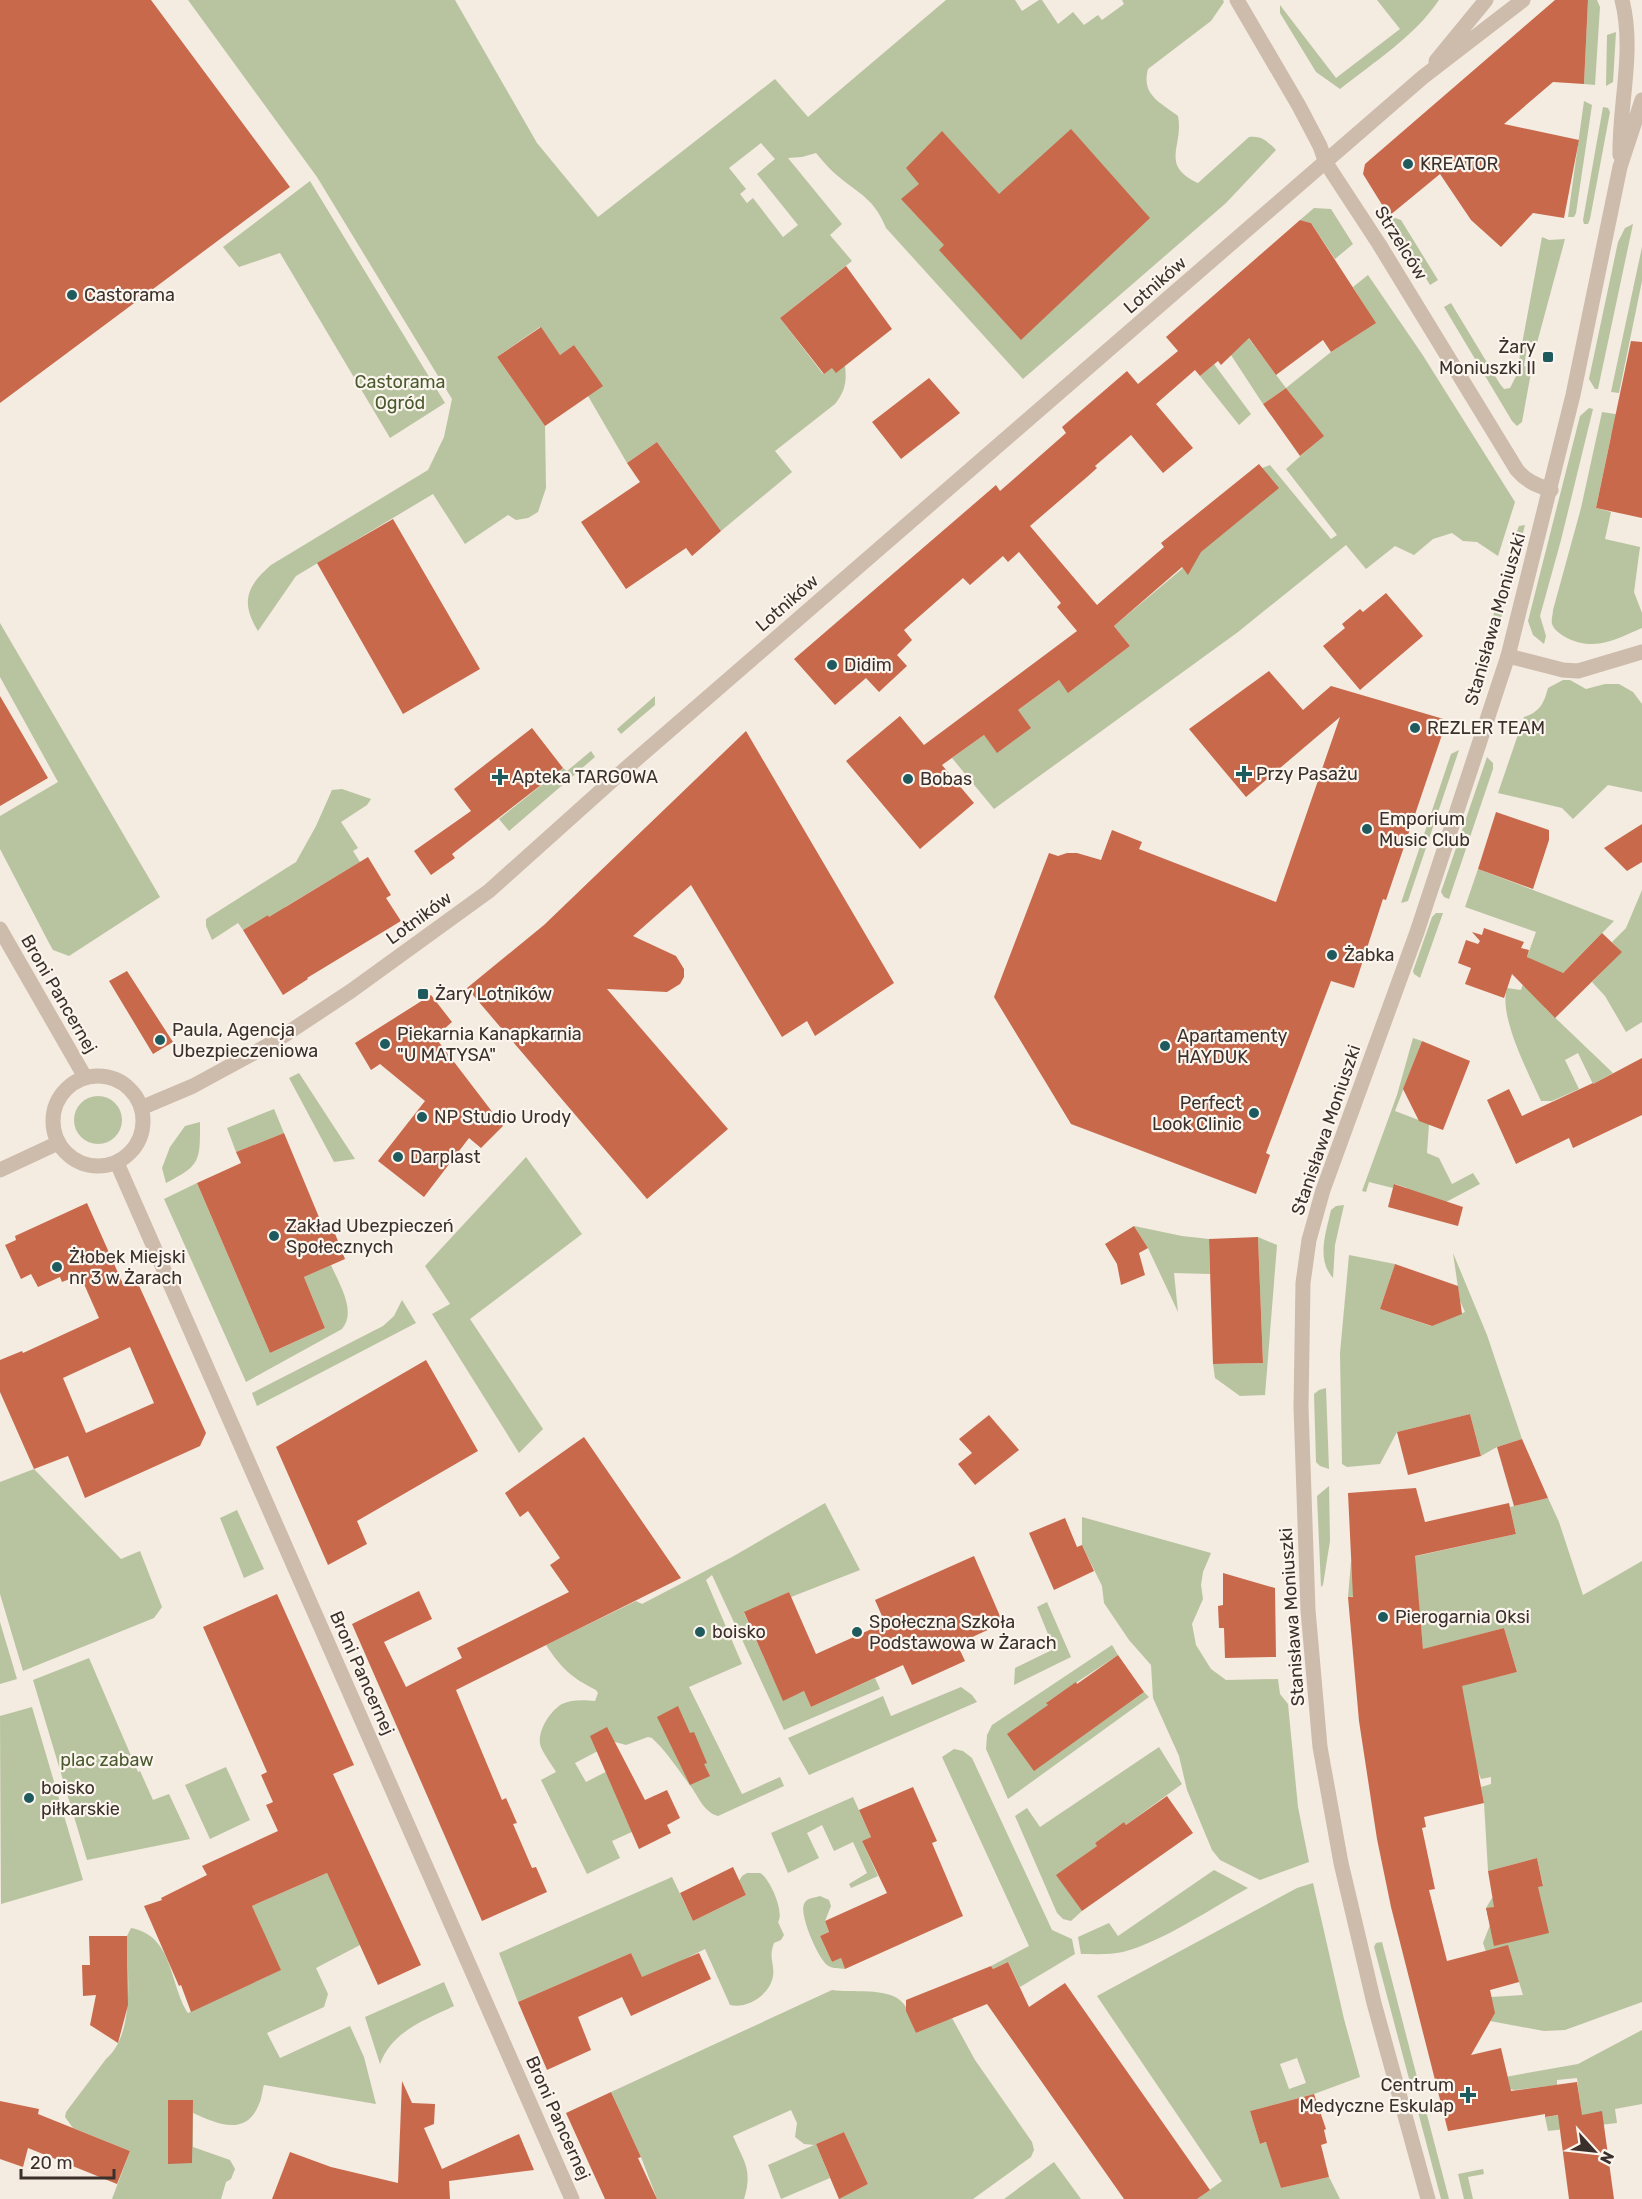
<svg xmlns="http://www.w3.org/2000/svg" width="1642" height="2199" viewBox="0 0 1642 2199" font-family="Rubik,sans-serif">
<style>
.green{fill:#b8c4a0;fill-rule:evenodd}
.building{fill:#c8694b;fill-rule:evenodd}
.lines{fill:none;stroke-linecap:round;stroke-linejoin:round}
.minor{stroke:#cdbbac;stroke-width:15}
.tertiary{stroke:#cdbbac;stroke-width:15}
.poi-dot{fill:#1f5a5e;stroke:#fbf5ee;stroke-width:2}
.labels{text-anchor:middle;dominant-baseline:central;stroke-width:4.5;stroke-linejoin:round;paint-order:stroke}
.poi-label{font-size:18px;fill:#3b302b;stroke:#fbf5ee;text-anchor:start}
.street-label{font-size:18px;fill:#3b302b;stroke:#fbf5ee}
.park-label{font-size:18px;fill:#4a5a2e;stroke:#fbf5ee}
</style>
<rect width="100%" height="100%" fill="#f4ebe1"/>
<path class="green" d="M188,0H455L537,143L598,217L775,79L808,117L946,0H1015L1022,11L1039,0H1042L1058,24L1073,12L1084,25L1098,15L1102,20L1124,4L1122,0H1223L1224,2L1211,21L1148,69C1141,95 1160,102 1178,116C1184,146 1159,165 1198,183L1249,137C1262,135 1268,142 1276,150L1226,203L1023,379L886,228C874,199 861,195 839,177C830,170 823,161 816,153L802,157L788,158L842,224L830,235L852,261L780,318L823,374L832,368L845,366C847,381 845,392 835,404L775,451L792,472L721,531L657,442L627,463L588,396L583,358L574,345L560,355L540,327L497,357L545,426L546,488L538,512L528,518L516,520L508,515L465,544L433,494L296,576L258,631C240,602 247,586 271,565L428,470L444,437L452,399L317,177ZM761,143L775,159L757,174L798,225L783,237L753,198L747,203L740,194L746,189L729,168Z
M1377,0H1439C1414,37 1374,62 1340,89L1316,72L1280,13V5L1336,78L1400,29Z
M1588,0H1597L1600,7L1595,85L1584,84Z
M1616,32L1613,82L1606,86L1607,35Z
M1584,101L1592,105L1576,213L1574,217H1568Z
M1603,107L1608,108L1610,112L1590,219L1588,224H1584L1583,220Z
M310,181L445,403L390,438L280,253L239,267L223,247Z
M1314,208L1331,209L1353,244L1335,259L1311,223L1300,220Z
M1389,216L1401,220L1438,280L1430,285Z
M1633,224L1598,389H1595L1589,379L1618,242L1625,228Z
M1542,237L1549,240L1565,239L1537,343L1528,342L1524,366L1532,367L1522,422L1517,426L1512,421L1444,307L1451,303L1500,384L1504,389L1510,388L1516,376Z
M1642,247V281L1619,393L1611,392Z
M1368,275L1422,354L1515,502L1498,556L1477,542L1463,541L1452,533L1433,539L1414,555L1395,546L1366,569L1346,545L1238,632L994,809L952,758L984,735L997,752L1018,710L1059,680L1069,692L1130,646L1114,626L1183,568L1185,571L1262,468L1270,465L1331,539L1337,535L1286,469L1323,436L1286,388L1263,404L1229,352L1247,336L1286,388L1331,352L1375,323L1353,287Z
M1214,364L1251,414L1239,425L1200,376Z
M1589,408L1593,409L1561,540L1540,616L1546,636L1544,644L1533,635L1528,621L1580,416Z
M1602,412L1635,417L1642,441L1611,436L1596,508L1611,512L1605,539L1640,547L1634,592L1642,613V628C1627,634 1610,644 1593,644C1581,645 1557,637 1552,624C1551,620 1553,614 1553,610L1581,508Z
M1525,525L1497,634L1492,638H1487L1517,531L1519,526Z
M0,623L160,897L69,956L53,950L49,943L0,849V816L58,782L0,677Z
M1563,680H1570L1586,689L1605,684H1619L1633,692L1642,704V792L1608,785L1573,819L1562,808L1498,793L1524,717C1540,712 1544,703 1548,688Z
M655,696V705L621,734L617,729Z
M1459,750L1408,901L1401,903L1451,754Z
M591,751L595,757L509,831L499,819L563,768L567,771Z
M1487,757L1493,763V769L1449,899L1444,897L1441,892Z
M342,789L371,799L367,805L341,822L358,848L353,851L360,862L285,907L275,926L268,915L243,930L238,923L212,940L206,926V919L296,862L316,826L332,790Z
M1478,869L1614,921L1547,989L1554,999L1545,1008L1613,1073L1593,1084L1578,1053L1565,1060L1579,1089L1552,1101H1541C1529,1074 1498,1016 1507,988L1521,990L1531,959L1527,957L1536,932L1465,907Z
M1642,890V1022L1626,1032L1605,996L1592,982L1621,952L1612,942L1626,928Z
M1436,913H1443L1420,978L1414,974L1413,971L1432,917Z
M1413,1038L1422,1041L1395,1111L1429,1124L1427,1153L1439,1158L1452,1184L1473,1173L1480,1184L1446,1202L1406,1192L1407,1188L1395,1184L1393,1188L1369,1182L1366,1192L1362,1191L1397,1095Z
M299,1073L355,1159L334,1162L289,1078Z
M74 1120a24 24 0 1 1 48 0a24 24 0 1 1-48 0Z
M274,1109L284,1133L236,1152L227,1128Z
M200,1122C200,1161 201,1165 166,1183L162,1168L170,1147L185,1126Z
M526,1157L582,1234L470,1319L543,1429L519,1453L432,1314L450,1304L425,1266Z
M197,1183L270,1353L325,1328L304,1277L331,1265C339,1284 357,1311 342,1329L246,1382L164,1199Z
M1344,1205L1335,1245L1333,1278C1316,1259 1326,1233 1331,1210L1336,1206Z
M1134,1226L1182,1236L1209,1239L1210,1274L1174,1273L1178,1312L1148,1248Z
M1258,1237L1277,1245L1265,1395L1240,1396L1215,1378L1213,1364L1263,1363Z
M1453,1253L1487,1335L1522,1439L1497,1447L1481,1456L1470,1414L1397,1432L1380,1464L1347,1467L1342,1464L1340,1353L1349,1255L1395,1264L1380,1309L1431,1326L1465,1312L1460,1301Z
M402,1300L416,1323L257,1406L252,1393L383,1326L394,1316Z
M1326,1388L1329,1469L1320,1466L1316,1462L1314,1394L1319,1390Z
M34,1469L121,1559L140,1551L162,1607L154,1618L23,1671L0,1594V1482Z
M1329,1486L1330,1541L1323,1585L1321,1587L1317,1496Z
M1548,1498L1559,1522L1583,1595L1642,1561V2002L1565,2030L1544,2031L1490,2021L1491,1997L1523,1995L1519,1982L1492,1970L1483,1943L1490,1925L1486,1908L1492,1898L1543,1885L1537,1858L1488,1871L1484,1803L1481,1787L1491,1784V1777L1481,1779L1478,1772L1460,1685L1517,1672L1504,1628L1423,1650L1417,1584L1397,1593L1348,1597L1351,1562L1403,1559L1516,1534L1510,1507Z
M825,1503L860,1570L791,1597L789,1592L744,1613L783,1700L804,1691L811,1707L875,1678L880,1689L784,1730L712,1575L706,1580L742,1664L689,1687L742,1794L780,1777L784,1786L718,1816C703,1812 698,1795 689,1784C678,1769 666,1751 652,1738L648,1737L626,1745L615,1742L575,1763L586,1782L625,1762L622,1810L629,1825L645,1826L612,1841L620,1858L587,1874L541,1780L556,1772C552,1765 541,1750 540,1744C538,1730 550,1711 562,1704C572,1699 585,1700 595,1701L598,1693L596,1690C572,1678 561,1668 546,1645L636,1601L642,1604L732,1557Z
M237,1510L264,1569L244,1578L220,1518Z
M1082,1517L1211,1553L1203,1572L1201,1585L1203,1599L1192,1624L1196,1645L1211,1669L1226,1680L1278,1679L1280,1694L1288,1704L1298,1807L1309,1862L1260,1880L1220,1860L1212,1850L1187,1790L1179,1756L1153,1698L1151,1665L1129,1640L1104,1603L1102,1586L1082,1545Z
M1047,1602L1071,1657L1014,1685L1015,1668L1054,1649L1037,1607Z
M0,1622L17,1679L0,1684Z
M1112,1645L1118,1655L1047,1702L1048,1705L1034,1770L1144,1692L1149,1697L1008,1799L986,1749L987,1735L992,1725Z
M89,1658L138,1772L140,1771L153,1800L169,1794L190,1839L87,1860L33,1680Z
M961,1687L972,1695L977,1702L809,1775L788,1738L883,1696L891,1716Z
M32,1707L83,1880L1,1904L0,1716Z
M1159,1747L1182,1784L1126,1825L1124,1822L1095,1843L1097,1846L1057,1875L1082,1911L1071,1921L1063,1919L1057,1913L1015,1816L1027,1808L1040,1827Z
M954,1749L963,1751L972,1758L1052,1930L1072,1939L1075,1954L1020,1987L1008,1962L993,1969L991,1966L1029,1946L942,1757Z
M226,1767L250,1820L210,1839L185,1785Z
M853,1797L871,1837L862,1841L878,1876L851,1888L849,1884L867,1873L853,1842L834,1851L822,1825L807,1833L819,1858L788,1873L771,1833Z
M1214,1870L1248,1888C1212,1908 1162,1942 1123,1952C1109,1955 1095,1954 1081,1954L1078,1937L1109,1923L1118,1936Z
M327,1873L360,1945L316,1968L328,1994L324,2007L267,2033L280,2058L350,2026L364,2057L376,2104L264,2085C262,2091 262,2098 259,2104C246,2138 216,2123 193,2113V2147L230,2160L235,2169L231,2179L226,2182L221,2199H112L130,2151L73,2128L65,2117L66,2112L106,2059C136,2033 127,1972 127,1936L131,1928C174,1936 169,1984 188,2013L280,1970L252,1906Z
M747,1873H760C769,1877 785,1912 778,1922L784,1935L781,1940L774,1943C768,1958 775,1964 773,1976C770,1995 747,2009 730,2005L705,1949L683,1960L647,1992L631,1953L518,2002L499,1953L672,1877L693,1921L746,1895L739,1881L742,1876Z
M1313,1883L1344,2019L1360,2077L1314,2094L1250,2111L1260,2144L1267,2142L1281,2188L1329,2177L1340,2199H1197L1222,2181L1097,1996L1297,1888ZM1297,2058L1306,2083L1289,2089L1280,2064Z
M820,1896L829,1900L831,1906L825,1921L829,1932L820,1936L832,1962L841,1958L845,1969C839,1968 832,1969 827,1965C818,1958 799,1915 804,1904C806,1898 814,1898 820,1896Z
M1382,1942L1418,2081L1417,2088L1412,2090L1374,1947L1376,1943Z
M444,1982L454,2006C425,2020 392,2031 380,2064L365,2017Z
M832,1990C851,1993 888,1987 902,2002C909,2008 912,2024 916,2033L952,2018L975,2060L1032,2142L1034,2150L1031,2157L973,2199H838L868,2184L844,2132L816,2144L830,2178L781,2199L768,2165L814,2145L804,2144L795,2137L797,2123L791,2110L733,2136C744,2162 753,2170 744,2199H657L641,2157L611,2092Z
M1642,2030V2104L1615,2109L1617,2123L1548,2131L1545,2117L1581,2112L1577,2078L1557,2080V2085L1515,2090L1507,2089L1505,2077L1578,2064Z
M1417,2108H1424L1426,2111L1449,2199H1441Z
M1054,2162L1081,2199H1004Z
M1483,2169L1484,2174L1468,2177L1473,2199H1464L1458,2174Z"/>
<path class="building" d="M0,0H151L290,187L0,403Z
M1555,0H1588L1584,84L1553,82L1504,124L1579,140L1564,218L1533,213L1501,247L1471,220L1440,174L1389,216L1363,174L1365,164Z
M1071,129L1150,218L1021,340L939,250L944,245L901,199L919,184L906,168L942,131L999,194Z
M1300,220L1311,223L1376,323L1331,352L1323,340L1276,375L1249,338L1221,365L1218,361L1200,376L1195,370L1156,404L1193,448L1163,473L1131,435L1095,466L1097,468L1087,477L1030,526L1097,605L1164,547L1161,543L1259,464L1279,488L1201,552L1188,575L1182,567L1114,626L1130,646L1068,693L1059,680L1018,710L1031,728L997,753L984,735L942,765L974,803L920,849L846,761L900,716L924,745L1077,631L1057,607L1061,603L1019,552L1008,562L1003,556L970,585L963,578L904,630L912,640L897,655L907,666L879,692L866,678L835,705L794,659L996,485L1000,491L1066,433L1062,427L1127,371L1138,384L1178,351L1166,337Z
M846,266L892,329L836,373L832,368L824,374L780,318Z
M541,327L560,355L574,345L603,386L545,426L497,357Z
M1631,341L1642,342V518L1596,508Z
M929,378L960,413L901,459L872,422Z
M1286,388L1324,436L1300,456L1263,404Z
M657,442L721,531L692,556L686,548L626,589L581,522L640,482L627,463Z
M393,519L480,669L403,714L317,563Z
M1386,593L1423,636L1360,690L1323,646L1345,628L1342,624L1360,609L1363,612Z
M1269,671L1303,710L1331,686L1447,720L1386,900L1383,899L1354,988L1331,981L1266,1153L1270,1155L1256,1194L1071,1124L994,997L1049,853L1058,856L1067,853H1077L1101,860L1112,830L1142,842L1139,849L1276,902L1340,717L1246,797L1189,729Z
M0,696L48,778L0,806Z
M532,728L563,768L452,854L455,858L431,875L414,851L471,811L454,789Z
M746,731L894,983L815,1036L807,1021L782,1037L691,885L633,936L676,956L684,969V977L680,984L667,992L607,989L728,1129L647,1199L467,988L544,925Z
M1496,812L1549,830V840L1533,889L1478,869Z
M1642,824V862L1627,871L1604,848Z
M368,857L391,895L386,898L401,921L307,978L308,979L283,995L243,930L268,915L269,917Z
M1484,928L1524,942L1521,948L1529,950L1527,957L1563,973L1602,933L1622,952L1555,1018L1512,974L1504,998L1465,984L1471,968L1458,963L1466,940L1478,944L1480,941L1472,932L1482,935Z
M127,971L173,1042L153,1054L109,981Z
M431,995L452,1022L435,1037L503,1126L481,1148L469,1138L424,1197L378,1161L425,1101L380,1064L371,1070L355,1043Z
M1422,1041L1470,1061L1443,1130L1419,1121L1403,1089Z
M1642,1058V1115L1573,1148L1569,1138L1516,1164L1487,1100L1509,1089L1522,1116L1593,1083V1084Z
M284,1133L326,1234L334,1231L345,1259L304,1277L325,1328L270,1353L197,1183L241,1163L236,1152Z
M1394,1184L1463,1207L1458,1226L1388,1207Z
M87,1203L123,1284L136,1279L206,1433L200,1446L85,1498L68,1456L34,1469L0,1392V1360L22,1351L23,1353L99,1318L80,1275L62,1282L60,1277L38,1287L31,1274L21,1279L5,1245L16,1240L15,1236ZM130,1347L154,1403L86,1433L63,1378Z
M1134,1226L1148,1248L1139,1253L1145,1275L1121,1285L1117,1264L1105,1244Z
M1258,1237L1263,1363L1213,1364L1209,1239Z
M1395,1264L1458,1286L1462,1314L1432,1326L1380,1309Z
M426,1360L478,1451L357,1521L367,1544L328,1565L276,1447Z
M1470,1414L1481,1456L1408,1475L1397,1432Z
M989,1415L1019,1450L975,1485L958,1464L972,1453L959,1439Z
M584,1437L681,1578L456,1690L502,1800L506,1798L517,1823L513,1824L532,1868L536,1867L547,1892L482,1921L352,1624L419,1591L432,1619L384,1642L406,1687L462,1658L457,1648L569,1592L550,1565L560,1558L528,1511L520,1517L505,1493Z
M1522,1439L1548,1498L1514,1506L1497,1447Z
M1416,1488L1425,1522L1509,1503L1516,1534L1415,1556L1423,1649L1504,1628L1517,1672L1462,1686L1484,1803L1424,1817L1426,1827L1422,1828L1435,1889L1429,1890L1447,1961L1508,1945L1519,1982L1490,1990L1495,2013L1471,2055L1501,2048L1511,2091L1577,2082L1582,2115L1602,2111L1614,2199H1569L1558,2115L1545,2117V2114L1448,2131L1391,1907L1377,1839L1359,1721L1348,1597H1353L1348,1493Z
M1065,1518L1077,1547L1082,1545L1094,1571L1054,1590L1029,1533Z
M974,1556L1003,1623L957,1644L965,1661L912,1685L903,1665L811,1707L804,1691L783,1701L744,1612L789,1592L816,1654L885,1623L875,1600Z
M1223,1573L1275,1588L1276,1657L1225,1658L1224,1628H1219L1218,1606L1223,1605Z
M277,1594L354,1765L333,1774L421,1965L378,1985L327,1873L252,1906L281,1970L191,2012L181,1985L179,1986L144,1906L162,1900L161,1898L207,1875L202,1866L278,1831L266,1805L273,1802L261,1775L267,1772L203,1627Z
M1118,1655L1144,1692L1034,1771L1007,1734L1048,1705L1046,1703L1076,1682L1077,1684Z
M678,1706L690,1733L694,1732L707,1763L704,1764L710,1776L690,1785L657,1717Z
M607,1727L645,1800L667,1790L680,1818L667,1825L671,1833L639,1849L590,1736Z
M913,1787L937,1841L932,1843L963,1916L845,1969L841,1958L832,1962L820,1936L829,1932L825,1921L887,1893L862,1841L871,1837L859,1810Z
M1167,1796L1193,1833L1082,1911L1056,1875L1097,1846L1095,1843L1124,1822L1126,1825Z
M1537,1858L1543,1886L1538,1887L1549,1933L1494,1946L1486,1908L1494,1907L1488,1871Z
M733,1867L746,1895L693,1921L680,1893Z
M89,1936H127L128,2005L118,2043L90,2025L96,1995L83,1996L82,1965H90Z
M631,1953L642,1977L699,1953L711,1979L631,2016L622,1997L578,2017L591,2050L547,2070L518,2002Z
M1008,1962L1029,2007L1065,1983L1210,2190L1197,2199H1124L987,2004L916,2033L906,2011V2000L991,1966L993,1969Z
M402,2081L412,2103L435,2104L434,2124L424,2128L442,2169L519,2134L534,2170L449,2181L450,2199H272L290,2152L331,2167L398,2183Z
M611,2092L641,2157L638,2158L657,2199H605L566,2113Z
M1314,2094L1326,2129L1324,2130L1327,2143L1321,2145L1329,2177L1281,2188L1266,2142L1260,2144L1250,2111Z
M168,2100H193L192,2163L168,2164Z
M0,2101L39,2109L38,2114L130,2151L117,2184L28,2148L23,2167L0,2159Z
M844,2132L868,2184L839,2199L816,2144Z"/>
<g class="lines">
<path class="minor" d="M1237,0L1299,106L1320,146L1326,163L1379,244L1517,470C1527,482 1537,485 1551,490
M1508,656L1563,670L1578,671L1642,652
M0,929L85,1077
M117,1163L572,2199"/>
<path class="tertiary" d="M1436,61L1486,0
M1620,155C1619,104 1635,51 1622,0
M53 1121a45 45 0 1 1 90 0a45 45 0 1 1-90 0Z
M141,1108L193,1086L274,1042L351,991L489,891L624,770L1423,77L1523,0
M0,1170L58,1143
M1428,2199L1374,2003L1341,1863L1320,1747L1308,1610L1301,1407L1303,1283L1309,1240L1323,1190L1417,932L1508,656L1573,395L1620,167L1642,100"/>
</g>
<g class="poi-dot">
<circle cx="1408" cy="164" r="6"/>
<circle cx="72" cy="295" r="6"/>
<rect x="1542" y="351" width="12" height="12" rx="3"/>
<circle cx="832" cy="665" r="6"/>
<circle cx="1415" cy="728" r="6"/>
<path d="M1241 765h6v6h6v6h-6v6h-6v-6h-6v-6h6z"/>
<path d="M497 768h6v6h6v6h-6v6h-6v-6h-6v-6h6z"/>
<circle cx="908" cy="779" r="6"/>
<circle cx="1367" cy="829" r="6"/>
<circle cx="1332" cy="955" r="6"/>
<rect x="417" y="988" width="12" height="12" rx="3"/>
<circle cx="160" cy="1040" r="6"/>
<circle cx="385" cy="1044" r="6"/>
<circle cx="1165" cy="1046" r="6"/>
<circle cx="1254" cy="1113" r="6"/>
<circle cx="422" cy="1117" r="6"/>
<circle cx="398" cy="1157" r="6"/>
<circle cx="274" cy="1236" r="6"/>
<circle cx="57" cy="1267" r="6"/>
<circle cx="1383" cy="1617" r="6"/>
<circle cx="700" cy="1632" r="6"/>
<circle cx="857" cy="1632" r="6"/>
<circle cx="29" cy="1798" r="6"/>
<path d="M1465 2086h6v6h6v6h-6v6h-6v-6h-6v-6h6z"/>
</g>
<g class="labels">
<g class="poi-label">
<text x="1420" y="164">KREATOR</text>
<text x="84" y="295">Castorama</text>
<text x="1536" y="347" text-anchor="end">Żary<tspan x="1536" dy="21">Moniuszki II</tspan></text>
<text x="844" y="665">Didim</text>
<text x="1427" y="728">REZLER TEAM</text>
<text x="1256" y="774">Przy Pasażu</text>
<text x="512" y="777">Apteka TARGOWA</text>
<text x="920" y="779">Bobas</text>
<text x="1379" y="819">Emporium<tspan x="1379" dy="21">Music Club</tspan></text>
<text x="1344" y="955">Żabka</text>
<text x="435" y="994">Żary Lotników</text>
<text x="172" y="1030">Paula, Agencja<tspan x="172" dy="21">Ubezpieczeniowa</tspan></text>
<text x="397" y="1034">Piekarnia Kanapkarnia<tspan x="397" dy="21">"U MATYSA"</tspan></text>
<text x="1177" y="1036">Apartamenty<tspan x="1177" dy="21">HAYDUK</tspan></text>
<text x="1242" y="1103" text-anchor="end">Perfect<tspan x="1242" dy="21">Look Clinic</tspan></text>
<text x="434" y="1117">NP Studio Urody</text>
<text x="410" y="1157">Darplast</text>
<text x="286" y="1226">Zakład Ubezpieczeń<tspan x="286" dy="21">Społecznych</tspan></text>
<text x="69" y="1257">Żłobek Miejski<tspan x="69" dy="21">nr 3 w Żarach</tspan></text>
<text x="1395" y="1617">Pierogarnia Oksi</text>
<text x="869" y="1622">Społeczna Szkoła<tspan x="869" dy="21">Podstawowa w Żarach</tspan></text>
<text x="712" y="1632">boisko</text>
<text x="41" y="1788">boisko<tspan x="41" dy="21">piłkarskie</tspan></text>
<text x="1454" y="2085" text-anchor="end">Centrum<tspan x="1454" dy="21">Medyczne Eskulap</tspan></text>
</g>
<g class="street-label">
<text transform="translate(1401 243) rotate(58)">Strzelców</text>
<text transform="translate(1155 285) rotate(-41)">Lotników</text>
<text transform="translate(787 603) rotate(-41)">Lotników</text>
<text transform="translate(1495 619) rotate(-74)">Stanisława Moniuszki</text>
<text transform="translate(419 918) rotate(-36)">Lotników</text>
<text transform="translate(59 994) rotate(60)">Broni Pancernej</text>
<text transform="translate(1326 1130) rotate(-71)">Stanisława Moniuszki</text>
<text transform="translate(1292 1617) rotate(-94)">Stanisława Moniuszki</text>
<text transform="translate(362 1673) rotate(66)">Broni Pancernej</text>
<text transform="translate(558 2118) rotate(66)">Broni Pancernej</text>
</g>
<g class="park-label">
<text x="400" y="382">Castorama<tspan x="400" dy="21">Ogród</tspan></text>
<text x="107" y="1760">plac zabaw</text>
</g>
</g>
<g transform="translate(1594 2151) rotate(117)" stroke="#fbf5ee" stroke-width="4.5" paint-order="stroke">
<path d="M0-4.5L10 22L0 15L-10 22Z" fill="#3b302b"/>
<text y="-9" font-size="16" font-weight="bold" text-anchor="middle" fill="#3b302b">N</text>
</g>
<path d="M21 2169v9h93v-9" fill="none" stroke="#3b302b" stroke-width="3"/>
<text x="30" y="2169" font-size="18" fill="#3b302b" stroke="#fbf5ee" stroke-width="4.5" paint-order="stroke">20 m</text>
</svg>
